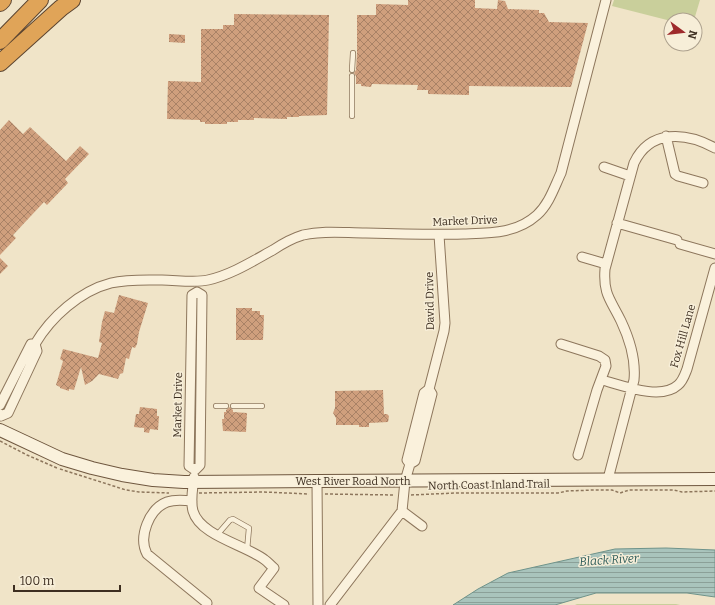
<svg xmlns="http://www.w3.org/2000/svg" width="715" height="605" viewBox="0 0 715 605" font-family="Bitter,serif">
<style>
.grass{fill:#c9cf9b}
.water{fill:url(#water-rules);stroke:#6f938a}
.building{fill:url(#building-cross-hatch)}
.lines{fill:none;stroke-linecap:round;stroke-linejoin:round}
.lane-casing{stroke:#8d765c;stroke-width:6}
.street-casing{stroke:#8d765c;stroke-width:11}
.secondary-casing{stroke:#6f573f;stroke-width:14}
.highway-casing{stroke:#5b4430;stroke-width:18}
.path{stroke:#8d765c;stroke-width:1.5;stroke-dasharray:3 2;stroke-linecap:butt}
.lane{stroke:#faf1dc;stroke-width:4.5}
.street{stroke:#faf1dc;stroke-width:9}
.secondary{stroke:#faf1dc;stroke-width:12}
.highway{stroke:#e0a458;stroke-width:16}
.labels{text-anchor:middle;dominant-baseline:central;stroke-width:3;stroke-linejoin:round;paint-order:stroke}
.street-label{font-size:11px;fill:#3d2e20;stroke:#f7eed8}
.water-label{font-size:12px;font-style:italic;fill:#2f5d5a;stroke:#f7eed8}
</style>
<defs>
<pattern id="water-rules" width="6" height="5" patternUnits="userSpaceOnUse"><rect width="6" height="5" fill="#a9c4bc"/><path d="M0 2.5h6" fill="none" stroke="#8ba098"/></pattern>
<pattern id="building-cross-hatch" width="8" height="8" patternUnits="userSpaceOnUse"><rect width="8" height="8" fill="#cf9f7d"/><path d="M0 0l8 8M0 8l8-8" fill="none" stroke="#a98266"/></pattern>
</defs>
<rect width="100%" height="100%" fill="#f0e4c8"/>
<path class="grass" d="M614,0H700L694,20H671V21L612,6Z
M577,604H676L680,605H575Z"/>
<path class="water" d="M666,548L715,550V597L687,593H596L555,605H453L478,589L508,573L615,549Z"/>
<path class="building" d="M408,0H475V8L497,9L498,0L505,1L508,9L539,10V13H544L549,22L588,23L571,87L469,86V95L428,94V90H417L418,85L372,84L371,87L361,86V84H356V76L354,73L356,70L357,53V15H376V4L408,5Z
M234,14L329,15L327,115L299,116V117H287V119L254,118V120H238V122H227V124H205V122H200V120L167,119L168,81L201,82V29H223V25H234Z
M169,34L185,35V43L169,42Z
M9,120L23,134L30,127L66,161L80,146L89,154L65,179L68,183L47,205L44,202L13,235L16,238L0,255V130Z
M0,258L8,266L0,274Z
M119,295L148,303L139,332L137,344L135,348L132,347L129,359L126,358L123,373L120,374L118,379L99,374L92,381L85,385L81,367L74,390L69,389V391L60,388V387L56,385L63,361L60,359L63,349L98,358L102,343L99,342L102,322L105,311L114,313Z
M236,308H252V311H260V315H264L263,340H236Z
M383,390L384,414H387L389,416L388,422L369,423V427H359V425H336V418L333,413L335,408V391Z
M140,407L157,409V416H159L158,430L150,429L149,433L144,432V428L134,427L136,414H139Z
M230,407L233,410V412L247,413L246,432L223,431L222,419H224V412H226V410Z"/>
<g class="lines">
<g class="lane-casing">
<path id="lane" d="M352,70L353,53
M352,116V76
M216,406H226
M233,406H262
M217,535L230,520L233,519L249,528L247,550"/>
</g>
<g class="street-casing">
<path id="street" d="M666,136L675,174L678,176L703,183
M604,167L630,176
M617,223L677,240
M680,244L715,254
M582,257L606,264
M197,292L202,295L200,465L195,470L189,466L192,295Z
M561,344L599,356L605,360L606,366L597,390L578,455
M602,380C621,385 661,401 678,385C683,381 685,374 687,369L715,268
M429,389L432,394L415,461L410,464L407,460L424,393L429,389L444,331L445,323L439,235
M0,405L31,344H35
M0,414L1,416L8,413L37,351L35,344C51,317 80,291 111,283C128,279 145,280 162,280C176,280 195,283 208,280C231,275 253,261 273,250C282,244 293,238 303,235C324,230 345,233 366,233C398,234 431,235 463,234C489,233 516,234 537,215C549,204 554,188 561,173L606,0
M410,464L405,481L402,511L422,526
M194,477C193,488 190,500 193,511C200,536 246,545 265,560C268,562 271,566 274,568L259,588L284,605
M608,479L634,380C636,359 630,340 621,321C611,300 603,295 605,269L634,163C650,129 686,132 715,148
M317,481L318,605
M192,501C184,500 175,499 167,502C149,509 138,537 147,554L207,603
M330,605L402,511"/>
</g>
<g class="secondary-casing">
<path id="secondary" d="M0,430L62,459L92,468L122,475L153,480L184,482L317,481L715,479"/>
</g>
<g class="highway-casing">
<path id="highway" d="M0,3L3,0
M0,41L40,0
M0,63L61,8L72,0"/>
</g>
<path class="path" d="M0,441L27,455L57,468
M60,469L126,490L139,492L169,493
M199,493L264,492L309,494
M325,494L395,495
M411,495L455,493H558L567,491L594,490H612L620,493L629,490H674L682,492L715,491"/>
<use href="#lane" class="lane"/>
<use href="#street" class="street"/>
<use href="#secondary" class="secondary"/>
<use href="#highway" class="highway"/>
</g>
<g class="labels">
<g class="street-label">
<text transform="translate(465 221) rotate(-2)">Market Drive</text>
<text transform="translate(430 301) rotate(-91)">David Drive</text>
<text transform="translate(683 336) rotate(-74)">Fox Hill Lane</text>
<text transform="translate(178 405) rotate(-89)">Market Drive</text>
<text x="353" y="481">West River Road North</text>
<text transform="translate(489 485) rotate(-1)">North Coast Inland Trail</text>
</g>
<g class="water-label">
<text transform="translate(609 560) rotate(-4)">Black River</text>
</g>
</g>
<g transform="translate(683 32) rotate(105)"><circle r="19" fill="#f7eed8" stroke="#ada18e"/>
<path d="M0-3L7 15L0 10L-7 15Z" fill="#9e2a2b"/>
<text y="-6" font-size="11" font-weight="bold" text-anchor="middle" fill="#3d2e20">N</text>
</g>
<path d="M14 585v6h106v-6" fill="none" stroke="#3d2e20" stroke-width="2"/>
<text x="20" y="585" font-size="12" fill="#3d2e20" stroke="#f7eed8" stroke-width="3" paint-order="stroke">100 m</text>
</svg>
